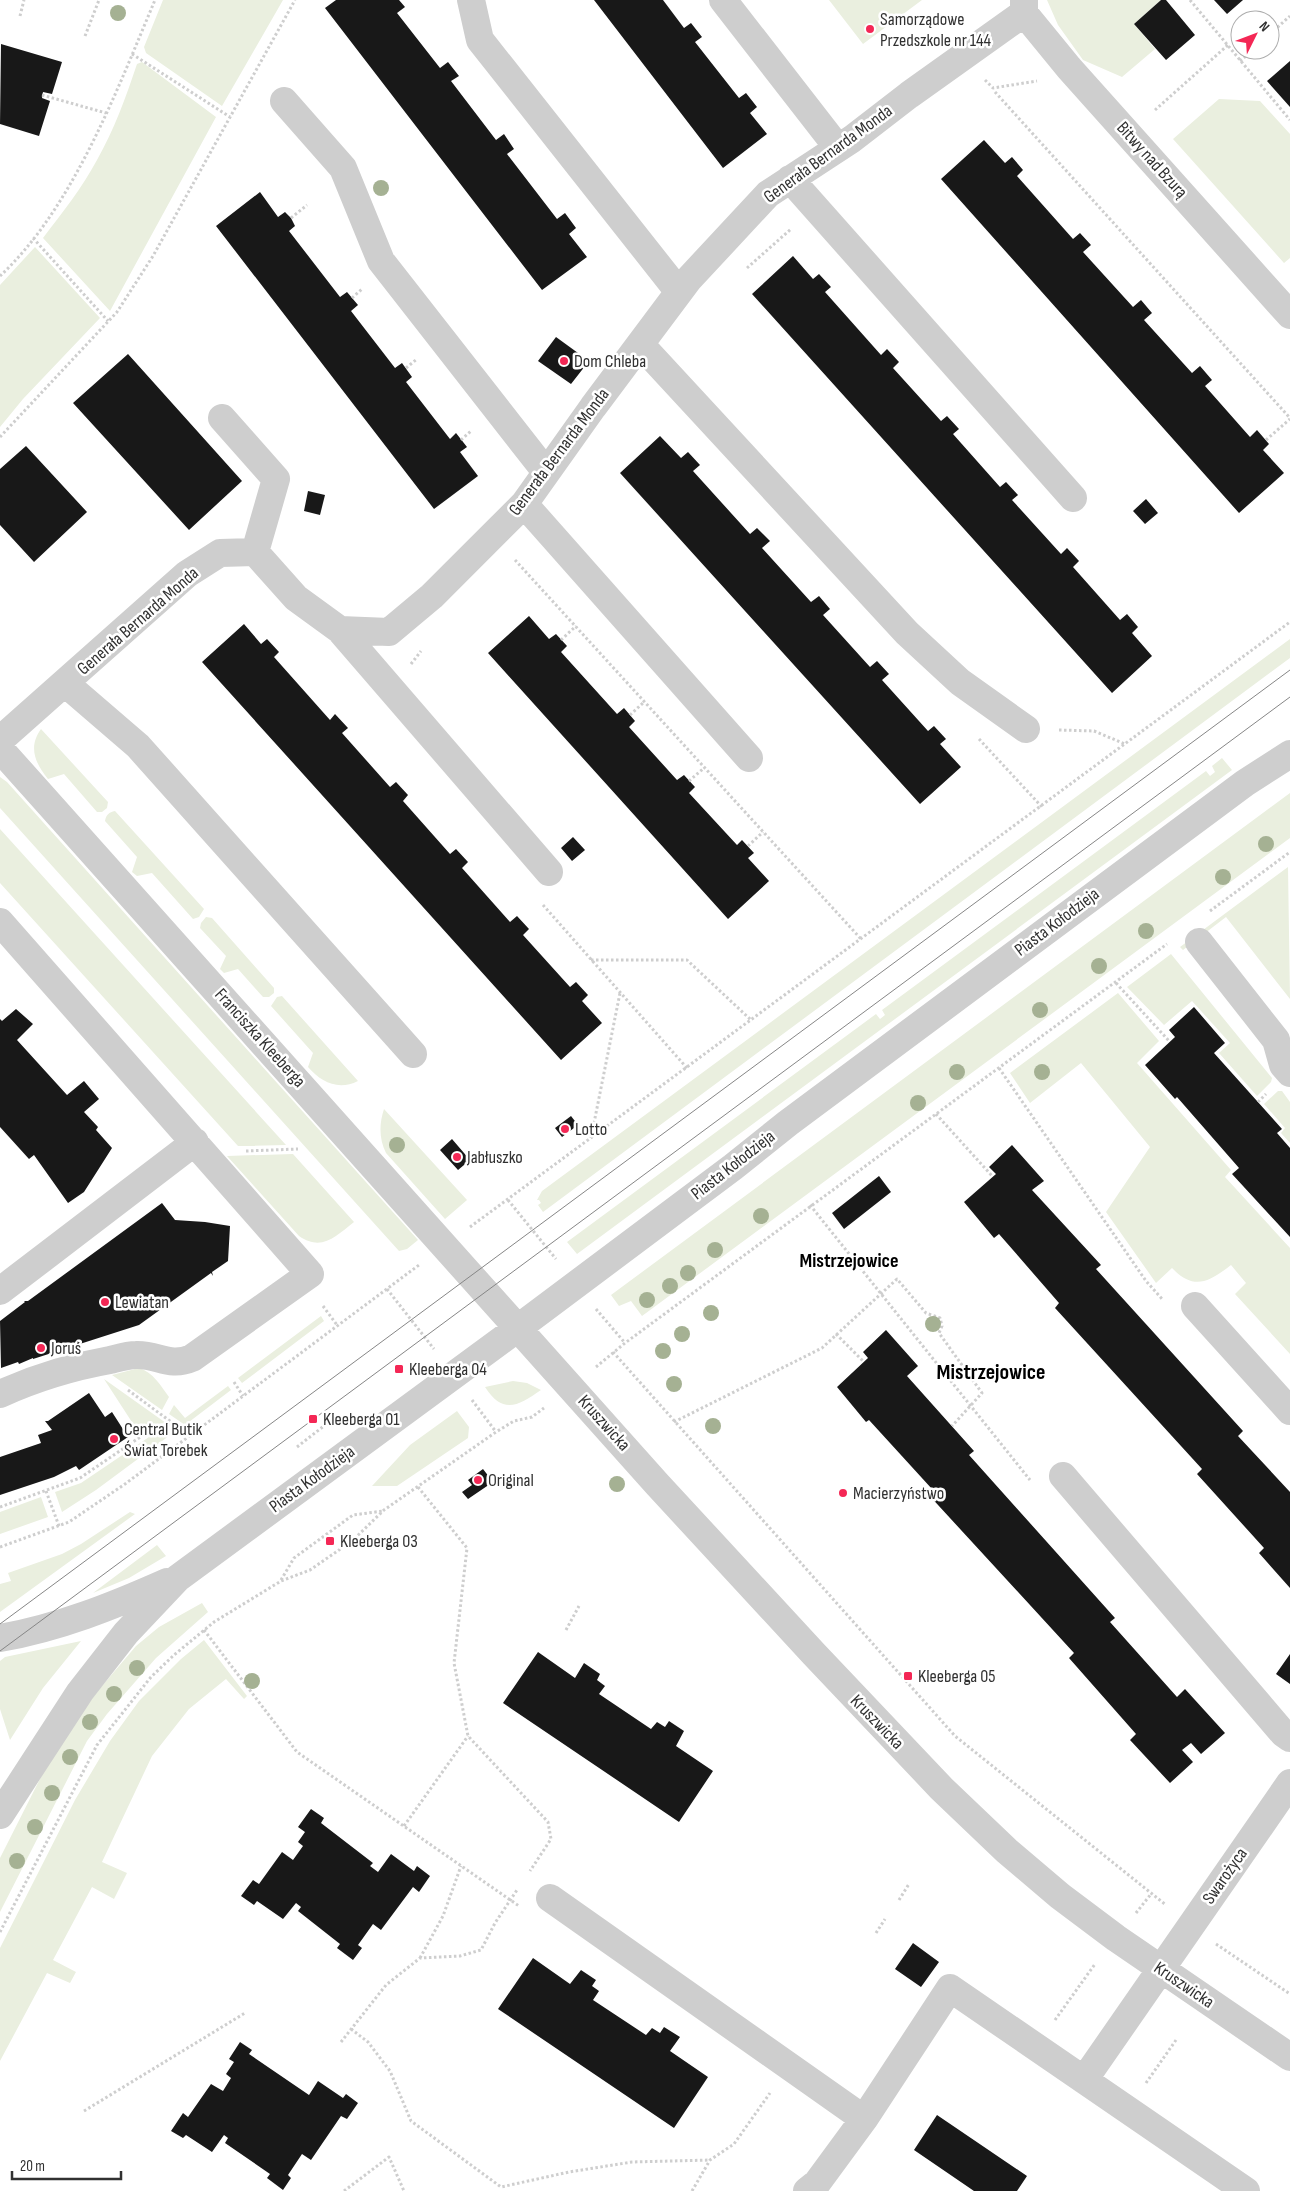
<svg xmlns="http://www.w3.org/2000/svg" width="1290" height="2191" viewBox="0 0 1290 2191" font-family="'Sofia Sans Condensed',sans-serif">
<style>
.green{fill:#eaefdf}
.building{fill:#181818}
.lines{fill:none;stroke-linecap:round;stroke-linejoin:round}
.path{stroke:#cecece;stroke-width:3;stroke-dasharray:2.5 2.5;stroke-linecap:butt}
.minor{stroke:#cecece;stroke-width:28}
.tram{stroke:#868686;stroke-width:1}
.tree{fill:#a5b193}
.poi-dot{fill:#f42755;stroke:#fff;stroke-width:2}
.labels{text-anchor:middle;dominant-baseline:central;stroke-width:5;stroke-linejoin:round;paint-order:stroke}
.poi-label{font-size:18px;fill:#313131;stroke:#fff;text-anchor:start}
.street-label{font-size:18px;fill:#313131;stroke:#fff}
.quarter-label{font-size:20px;font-weight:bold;fill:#000;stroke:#fff}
.district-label{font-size:22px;font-weight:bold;fill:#000;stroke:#fff}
</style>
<rect width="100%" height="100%" fill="#fff"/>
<path class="green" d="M163,0H283L222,106L146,53L144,47Z
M829,0H922L863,44Z
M1047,0H1161L1134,24L1155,49L1122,77L1083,60L1058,25Z
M142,62L216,117L110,311L43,238C62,213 82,188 97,160C114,130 126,97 137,64Z
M1219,99L1260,101L1290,134V258L1284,263L1173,139Z
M35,247L100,318L23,399L0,427V285Z
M1290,639V658L543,1212L538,1205L541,1203L539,1200H537L542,1191Z
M41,729L108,802L107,808L102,812H97L64,774L48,779C35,763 28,747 41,729Z
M1222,758L1232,770L577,1254L567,1242L876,1014L880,1019L885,1015L882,1010L1206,771L1210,776L1215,772L1212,766Z
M0,777L7,782L418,1240L407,1249L399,1251L0,808Z
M1290,793V838L642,1316L631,1301L619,1306L611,1295Z
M115,811L204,909L199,917L193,919L152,873L137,876L132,872L137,857L105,821C106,815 109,812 115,811Z
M0,829L286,1145L238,1146L0,883Z
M1288,867L1290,999L1226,917L1183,950L1180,947Z
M206,917L212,918L274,988V993L269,997H263L238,969L224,973L220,969L226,956L200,928L201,923Z
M1171,954L1272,1078L1271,1082L1257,1096L1219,1053L1230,1043L1192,1001L1164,1025L1127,987Z
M1118,993L1159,1041L1137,1063L1231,1170L1225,1177L1290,1248V1354L1235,1294L1246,1283L1231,1265C1209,1282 1194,1291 1172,1268L1156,1283L1106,1212L1150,1147L1081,1063L1030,1103L1010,1073Z
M282,996L358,1081C338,1091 321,1082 308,1067L313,1053L271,1006L277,997Z
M1278,1091H1282L1290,1102V1143L1281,1133L1285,1128L1264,1104Z
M384,1109L467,1200L445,1219L386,1153C379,1139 379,1124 384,1109Z
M293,1154L354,1222C336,1236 322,1252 299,1236L227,1156Z
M321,1316L324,1321L242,1383L238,1378Z
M139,1368C153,1372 161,1386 169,1397L162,1410L112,1375Z
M104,1379L166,1423L151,1425L139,1433Z
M513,1381L527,1383L541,1390C518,1406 503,1415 485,1387Z
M228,1386L231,1390L185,1425L169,1414L174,1405L185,1418Z
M457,1411L469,1427L468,1438L397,1486H372L410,1445Z
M177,1430L96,1490L62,1512L55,1492L81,1483L152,1435Z
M41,1497L48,1517L0,1534V1512Z
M130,1512L135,1514L0,1612V1584L11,1581L8,1573L62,1554L81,1544Z
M157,1545L166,1556L129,1578L93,1593Z
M202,1603L208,1612L156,1658L107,1714L87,1741L0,1912V1858L47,1765L85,1706L136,1646L159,1627Z
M204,1640L247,1696L244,1699L226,1679L189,1709L152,1756L102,1862L127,1873L114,1899L92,1887L53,1960L76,1972L70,1983L47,1973L0,2061V1948L75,1800L110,1741L139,1701L181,1659Z
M81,1641L43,1688L10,1740L0,1709V1661L5,1657Z"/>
<path class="building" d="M336,0H399L405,7L397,13L440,68L448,62L459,76L451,81L496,140L504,134L514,149L507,154L557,219L565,213L576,228L569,234L587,257L542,290L325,8Z
M594,0H663L684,28L691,23L702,37L695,42L739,98L746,93L757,107L750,113L767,134L723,168Z
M1161,0H1166L1195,35L1166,60L1134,24Z
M1214,0H1243L1227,14Z
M1,44L62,62L52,94L43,92L42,98L50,101L39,136L0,124Z
M1290,61V107L1267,81Z
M984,140L1005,163L1012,157L1023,170L1017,176L1073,239L1080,233L1091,245L1083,252L1133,307L1141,300L1152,313L1144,320L1192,373L1200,366L1212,380L1205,386L1250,437L1257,430L1269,444L1263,450L1284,473L1239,513L941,179Z
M260,192L278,217L285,212L291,218L295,226L289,231L340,297L347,292L358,305L351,311L395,368L402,363L412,377L406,382L450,439L456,433L467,447L460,452L478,476L434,509L216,226Z
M793,256L813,279L819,274L831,287L825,292L881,355L887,349L899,362L893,368L941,421L947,416L959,429L953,434L1000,487L1006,482L1018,495L1012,500L1061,554L1067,548L1079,561L1073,567L1120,620L1127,614L1138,627L1132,633L1152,656L1112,693L752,294Z
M556,337L589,361L571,384L538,361Z
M128,354L242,481L189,530L73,403Z
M660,436L681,458L688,452L700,465L693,471L750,534L757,528L770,541L762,548L811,602L819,596L830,609L823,615L870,667L877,661L889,674L882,680L928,731L934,726L946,739L940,744L961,767L920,804L620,473Z
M26,446L87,512L34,562L0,525V469Z
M308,491L325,495L320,515L304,511Z
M1146,499L1158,513L1145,524L1133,511Z
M529,616L549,639L556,634L567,646L561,652L617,714L624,708L635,721L629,727L677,780L684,775L695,787L689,793L737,845L742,840L754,853L748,858L769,881L728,919L488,653Z
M244,624L261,644L267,639L279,652L274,657L330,720L335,714L348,728L342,733L390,787L396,782L408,795L403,801L450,854L456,849L468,862L462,868L510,922L517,916L529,929L523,935L570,987L576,982L588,995L582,1001L602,1023L561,1060L202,662Z
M573,837L585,850L572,861L561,848Z
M1194,1007L1225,1043L1214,1053L1282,1129L1277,1133L1290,1148V1237L1232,1174L1239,1168L1177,1097L1175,1099L1145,1065L1175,1037L1169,1030Z
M16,1009L33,1024L17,1040L67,1095L84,1081L99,1099L84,1112L98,1127L96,1130L112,1148L84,1192L68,1203L34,1155L29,1159L0,1127V1019L2,1021Z
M571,1116L578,1125L562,1137L555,1128Z
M452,1139L470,1160L458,1170L440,1150Z
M1012,1145L1044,1181L1032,1190L1101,1265L1096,1269L1243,1431L1238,1436L1290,1492V1588L1259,1553L1264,1548L1197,1474L1202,1469L1055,1308L1059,1303L999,1234L994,1238L964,1202L996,1174L989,1167Z
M879,1176L891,1192L844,1229L832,1213Z
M162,1203L175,1220L205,1222L230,1226L228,1261L212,1272L213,1276L211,1273L139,1325L33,1359V1358L19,1364L18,1362L1,1368L0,1321L25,1302L24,1301H28Z
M886,1330L918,1366L907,1376L974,1451L969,1455L1115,1618L1110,1622L1177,1697L1185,1689L1225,1733L1201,1754L1191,1743L1182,1750L1193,1762L1170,1783L1130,1740L1136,1734L1069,1658L1074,1653L927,1493L932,1489L869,1420L866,1422L837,1387L868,1358L863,1352Z
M89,1393L105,1417L112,1412L128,1437L79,1470L76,1466L54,1477L0,1495V1457L41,1443L38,1435L52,1430L45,1421H48Z
M483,1469L493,1482L468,1499L462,1492L472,1485L468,1480Z
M538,1652L575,1678L584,1663L600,1674L597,1680L605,1686L599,1694L651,1729L657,1722L665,1727L669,1721L684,1731L676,1746L713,1771L679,1822L503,1703Z
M1290,1654V1684L1276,1674Z
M311,1809L324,1818L321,1823L373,1863L370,1866L378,1872L391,1854L414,1871L417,1866L430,1876L419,1892L413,1887L381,1930L373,1924L358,1945L362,1948L353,1960L337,1948L340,1944L298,1911L301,1907L296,1903L283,1919L257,1901L254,1905L241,1896L253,1880L259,1884L282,1852L293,1860L303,1846L298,1842L305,1832L298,1827Z
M913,1943L939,1962L921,1987L895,1969Z
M533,1958L570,1984L581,1970L596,1980L592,1986L599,1991L593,2000L646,2035L652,2028L660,2033L664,2027L680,2037L670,2051L708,2077L674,2128L498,2009Z
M240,2042L252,2050L249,2054L309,2095L318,2081L343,2098L346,2094L358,2103L347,2119L341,2116L311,2160L302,2154L288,2175L291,2178L283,2190L267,2178L270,2174L225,2143L228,2138L224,2135L212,2152L186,2135L183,2138L171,2131L183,2113L188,2117L211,2084L223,2091L231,2078L226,2074L234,2062L229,2059Z
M937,2115L1027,2176L1017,2191H974L914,2150Z"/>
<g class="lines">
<path class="path" d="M1190,0L1290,120
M20,16L24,0
M1270,34L1290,16
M85,36L99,0
M132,54L230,117
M1240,61L1253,50
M985,80L993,88L1037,81
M995,92L1290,418
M42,95L106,113
M1155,110L1228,45
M291,218L307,205
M33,238L108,321
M747,268L791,229
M0,276C73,208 117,90 155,0
M352,298L362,289
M406,368L417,359
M0,437L117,312L153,256L295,0
M461,440L472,430
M1266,440L1290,419
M515,560L861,939
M561,640L576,626
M411,664L421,651
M630,715L644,702
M1059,730L1094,731L1125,744
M979,739L1042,807
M689,781L704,768
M748,846L763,832
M543,905L687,1068
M1210,911L1290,852
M591,960H687L751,1020
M1116,983L1170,1042
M999,1068L1146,1281L1163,1300
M1258,1102L1266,1094
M936,1114L993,1177
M591,1138L620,993
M246,1151L298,1149
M508,1200L556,1259
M810,1205L1030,1480
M470,1227L1290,622
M387,1289L434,1349
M323,1306L337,1325
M596,1309L625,1343
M836,1334L864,1362
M613,1352L955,1736L1166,1905
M596,1367L625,1343L1167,944
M234,1382L243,1396
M128,1390L190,1436
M472,1400L496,1432
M674,1422L822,1348L897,1279L926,1313L940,1318L942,1326L939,1333L982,1393L952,1426
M297,1447L329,1422L334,1420
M418,1487L467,1548L454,1663L468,1736L548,1822L551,1839L530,1871
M46,1491L59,1526
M0,1507L80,1478L152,1429L174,1424
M0,1547L69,1522L125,1484L419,1265
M281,1580L294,1558L353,1515L383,1511
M204,1630L297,1752L519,1906
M566,1630L579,1606
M404,1826L468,1736
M899,1900L909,1884
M1136,1913L1151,1894
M0,1932L97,1745L151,1677L174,1655L214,1622L281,1581L310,1570L352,1541L384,1510L496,1432L514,1421L532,1417L544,1408
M876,1933L885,1919
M1216,1944L1290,1994
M420,1958L443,1916L461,1866
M1055,2020L1095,1964
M351,2029L368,2042L390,2071L411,2121L501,2187L569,2172L632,2162L710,2160
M341,2042L386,1985L420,1958L460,1956L481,1950L495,1923L517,1890
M1146,2083L1176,2040
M84,2111L245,2013
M344,2191L389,2157L404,2191
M692,2191L710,2160L734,2144L770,2093"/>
<path class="minor" d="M471,0L480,40L679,292
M723,0L838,148
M1024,0V13L1069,68L1290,315
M284,101L343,168L381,261L546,472
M790,179L1073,498
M640,344L907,633L960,682L1026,729
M222,418L276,479L255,552
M524,504L749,758
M340,630L549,872
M66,684L138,746L413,1054
M0,740L187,574L220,553L255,552L296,598L340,630L389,632L432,596L524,504L593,407L688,280L768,194L852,139L909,95L1024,13
M0,749L657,1484L814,1654L941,1788L1007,1851L1060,1896L1116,1938L1290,2057
M0,922L310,1274L192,1358C169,1368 158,1354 136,1355C128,1355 118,1358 110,1360C71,1367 35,1378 0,1394
M1199,942L1276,1040L1283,1065L1290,1073
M0,1291L195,1142
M1195,1306L1290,1411
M1063,1476L1283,1733L1290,1738
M0,1638C58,1628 113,1606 167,1582
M0,1815L80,1692L126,1633L178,1578L518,1328L733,1167L788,1123L1245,783L1290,754
M550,1898L864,2119L950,1988L1246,2191
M1084,2080L1290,1783
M807,2191L817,2183L864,2119"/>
<path class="tram" d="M0,1624L1290,670
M0,1651L1290,697"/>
</g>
<g class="tree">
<circle cx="118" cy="13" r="8"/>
<circle cx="381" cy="188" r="8"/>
<circle cx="1266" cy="844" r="8"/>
<circle cx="1223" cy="877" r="8"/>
<circle cx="1146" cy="931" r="8"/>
<circle cx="1099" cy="966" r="8"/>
<circle cx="1040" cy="1010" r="8"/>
<circle cx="957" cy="1072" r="8"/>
<circle cx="1042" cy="1072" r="8"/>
<circle cx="918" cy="1103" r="8"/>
<circle cx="397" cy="1145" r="8"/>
<circle cx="761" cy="1216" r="8"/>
<circle cx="715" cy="1250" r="8"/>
<circle cx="688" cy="1273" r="8"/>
<circle cx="670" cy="1286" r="8"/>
<circle cx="647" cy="1300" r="8"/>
<circle cx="711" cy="1313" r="8"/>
<circle cx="933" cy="1324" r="8"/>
<circle cx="682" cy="1334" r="8"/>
<circle cx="663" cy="1351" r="8"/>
<circle cx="674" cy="1384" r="8"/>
<circle cx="713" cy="1426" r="8"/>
<circle cx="617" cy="1484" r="8"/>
<circle cx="137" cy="1668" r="8"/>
<circle cx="252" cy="1681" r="8"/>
<circle cx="114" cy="1694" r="8"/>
<circle cx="90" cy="1722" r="8"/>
<circle cx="70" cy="1757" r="8"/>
<circle cx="52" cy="1793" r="8"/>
<circle cx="35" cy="1827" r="8"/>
<circle cx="17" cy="1861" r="8"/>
</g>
<g class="poi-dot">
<circle cx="870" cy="29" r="5"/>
<circle cx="564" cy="361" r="5"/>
<circle cx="565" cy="1129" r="5"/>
<circle cx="457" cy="1157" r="5"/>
<circle cx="105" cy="1302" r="5"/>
<circle cx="41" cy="1348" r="5"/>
<rect x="394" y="1364" width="10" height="10" rx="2.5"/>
<rect x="308" y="1414" width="10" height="10" rx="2.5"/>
<circle cx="114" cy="1439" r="5"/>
<circle cx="478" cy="1480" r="5"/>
<circle cx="843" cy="1493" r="5"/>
<rect x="325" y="1536" width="10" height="10" rx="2.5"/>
<rect x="903" y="1671" width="10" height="10" rx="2.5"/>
</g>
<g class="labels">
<g class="poi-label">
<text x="880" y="19">Samorządowe<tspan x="880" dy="21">Przedszkole nr 144</tspan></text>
<text x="574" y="361">Dom Chleba</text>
<text x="575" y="1129">Lotto</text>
<text x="467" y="1157">Jabłuszko</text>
<text x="115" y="1302">Lewiatan</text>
<text x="51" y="1348">Joruś</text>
<text x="409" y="1369">Kleeberga 04</text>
<text x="323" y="1419">Kleeberga 01</text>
<text x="124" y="1429">Central Butik<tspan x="124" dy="21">Świat Torebek</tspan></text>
<text x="488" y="1480">Original</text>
<text x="853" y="1493">Macierzyństwo</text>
<text x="340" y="1541">Kleeberga 03</text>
<text x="918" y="1676">Kleeberga 05</text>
</g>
<g class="street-label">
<text transform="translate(828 154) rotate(-36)">Generała Bernarda Monda</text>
<text transform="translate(1152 160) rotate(48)">Bitwy nad Bzurą</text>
<text transform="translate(559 452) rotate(-53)">Generała Bernarda Monda</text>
<text transform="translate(138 621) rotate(-41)">Generała Bernarda Monda</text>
<text transform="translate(1057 922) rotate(-37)">Piasta Kołodzieja</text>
<text transform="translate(260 1038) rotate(48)">Franciszka Kleeberga</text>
<text transform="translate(733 1165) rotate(-38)">Piasta Kołodzieja</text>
<text transform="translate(604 1423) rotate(48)">Kruszwicka</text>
<text transform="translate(312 1479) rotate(-36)">Piasta Kołodzieja</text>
<text transform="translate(877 1722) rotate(46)">Kruszwicka</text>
<text transform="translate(1225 1876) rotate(-55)">Swarożyca</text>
<text transform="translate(1184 1985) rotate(34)">Kruszwicka</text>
</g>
<g class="quarter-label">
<text x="849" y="1261">Mistrzejowice</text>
</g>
<g class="district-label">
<text x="991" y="1372">Mistrzejowice</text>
</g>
</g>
<g transform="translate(1255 35) rotate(48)"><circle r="24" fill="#ffffff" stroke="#adadad"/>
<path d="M0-4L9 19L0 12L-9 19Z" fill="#f42755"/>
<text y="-8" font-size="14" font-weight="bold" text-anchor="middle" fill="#313131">N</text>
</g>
<path d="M12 2171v8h109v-8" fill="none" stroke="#313131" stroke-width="2.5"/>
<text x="20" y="2171" font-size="15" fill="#313131" stroke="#ffffff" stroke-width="4" paint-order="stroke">20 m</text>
</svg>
